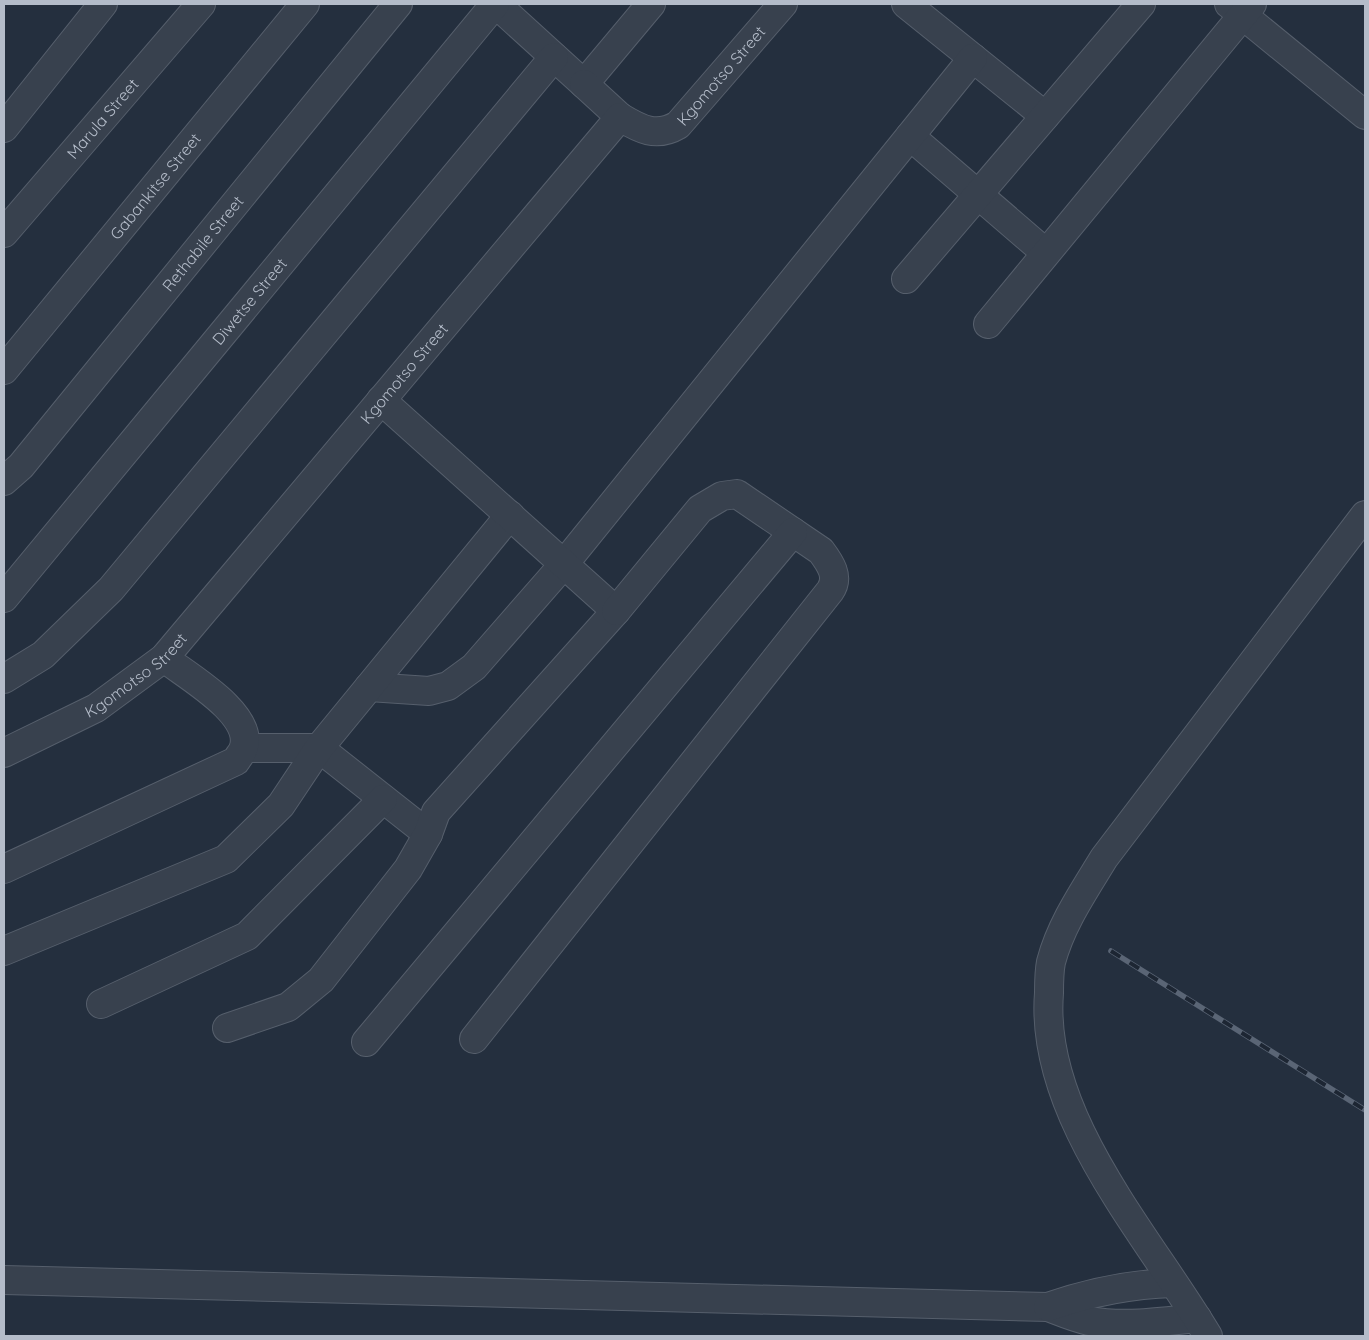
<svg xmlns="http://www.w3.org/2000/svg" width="1369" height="1340" viewBox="0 0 1369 1340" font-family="Quicksand,sans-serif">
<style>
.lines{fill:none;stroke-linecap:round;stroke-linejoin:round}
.minor-casing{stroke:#565f6c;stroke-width:30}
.minor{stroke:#38414e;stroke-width:28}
.rail-casing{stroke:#5a6575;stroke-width:5.5}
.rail{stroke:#1d2633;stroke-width:4;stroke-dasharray:11;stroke-linecap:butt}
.labels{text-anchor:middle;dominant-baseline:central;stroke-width:4;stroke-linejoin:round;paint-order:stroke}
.street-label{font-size:16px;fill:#b4bcc9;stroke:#1d2633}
</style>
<rect width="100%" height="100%" fill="#242f3e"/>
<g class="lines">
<g class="minor-casing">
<g id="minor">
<path d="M496,4L584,84L651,4"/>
<path d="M906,4L1045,116"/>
<path d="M1229,4L1365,115"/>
<path d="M584,84L620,117"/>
<path d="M4,128L103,4"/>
<path d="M910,136L1046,253"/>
<path id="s1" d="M4,233L201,4"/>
<path d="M906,279L1141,4"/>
<path d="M988,324L1252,4"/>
<path id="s2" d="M4,370L305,4"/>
<path id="s3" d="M4,481L21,466L398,4"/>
<path id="s4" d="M4,598L495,4"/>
<path d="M4,679L43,655L111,589L554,57"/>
<path d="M369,687L429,691L448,686L474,667L564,564L973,58"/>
<path d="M244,748H319L428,834"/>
<path id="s5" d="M4,753L96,708L164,658L620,117C640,129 656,138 678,125L783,4"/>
<path d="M4,869L236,761C238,757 243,752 244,747C253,713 187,676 164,658"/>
<path d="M4,951L226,859L281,805L319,748L510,515"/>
<path d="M101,1004L247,936L383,799"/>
<path d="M227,1028L288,1007L321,980L408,869L428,834L436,812L616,611L381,400"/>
<path d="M474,1039L830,591C840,577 830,563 821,551L737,494L722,496L700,509L616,611"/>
<path d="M366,1042L793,532"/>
<path d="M4,1280L1048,1307C1061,1312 1075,1318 1089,1321C1124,1327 1162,1322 1197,1318"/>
<path d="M1048,1307C1088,1293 1130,1284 1173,1283"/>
<path d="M1208,1336C1148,1235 1039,1116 1049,993C1049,983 1049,972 1051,962C1061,924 1084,891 1104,858L1365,515"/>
</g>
</g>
<use href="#minor" class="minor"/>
<g class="rail-casing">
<path id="rail" d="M1111,951L1365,1110"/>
</g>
<use href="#rail" class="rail"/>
</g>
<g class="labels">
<g class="street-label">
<text stroke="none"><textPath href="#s5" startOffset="1022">Kgomotso Street</textPath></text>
<text stroke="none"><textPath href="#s1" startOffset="151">Marula Street</textPath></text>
<text stroke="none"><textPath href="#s2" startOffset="238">Gabankitse Street</textPath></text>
<text stroke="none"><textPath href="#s3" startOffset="310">Rethabile Street</textPath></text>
<text stroke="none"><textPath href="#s4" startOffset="385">Diwetse Street</textPath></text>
<text stroke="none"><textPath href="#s5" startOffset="559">Kgomotso Street</textPath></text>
<text stroke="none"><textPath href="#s5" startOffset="154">Kgomotso Street</textPath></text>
</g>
</g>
<rect width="1369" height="1340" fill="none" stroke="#b4bcc9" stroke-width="10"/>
</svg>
